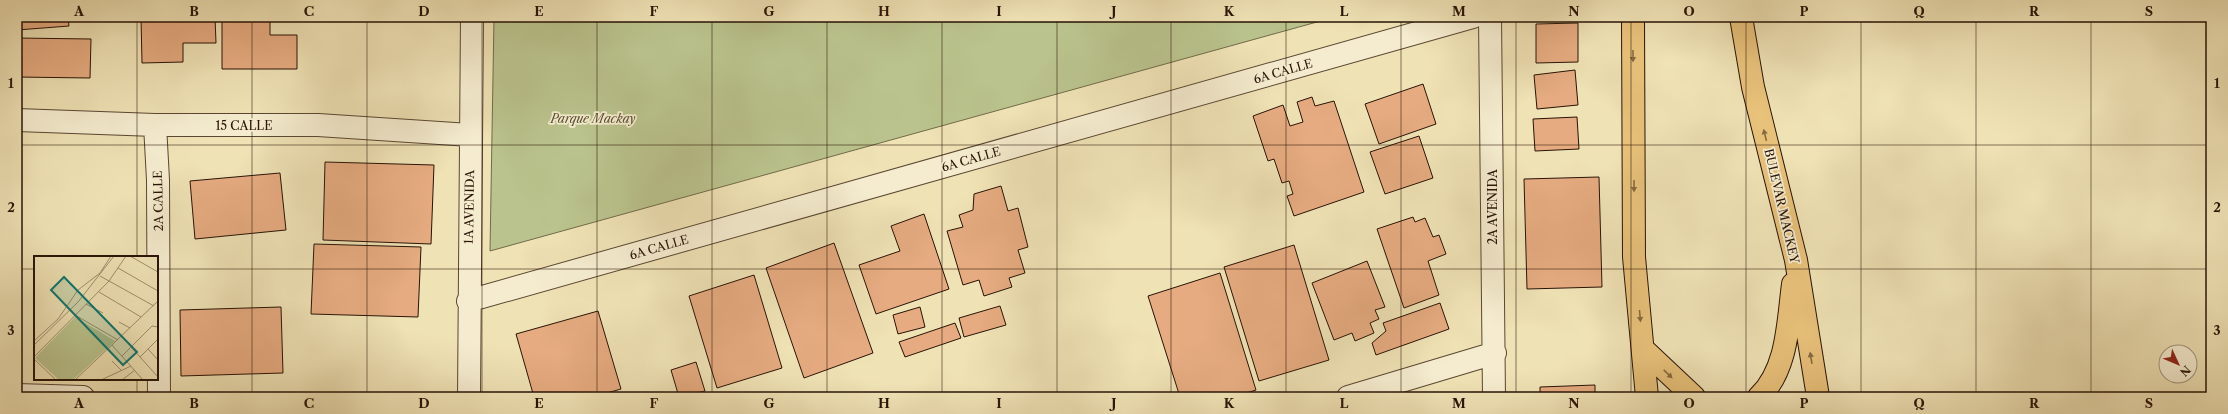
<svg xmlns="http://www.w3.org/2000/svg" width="2228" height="414" viewBox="0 0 2228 414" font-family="'Libre Caslon Text',serif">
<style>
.green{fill:#bac38d;stroke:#716b4a}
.building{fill:#e6ab80;stroke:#281306}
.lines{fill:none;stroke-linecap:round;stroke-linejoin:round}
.minor-casing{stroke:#5a4732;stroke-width:24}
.major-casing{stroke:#281306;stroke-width:24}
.minor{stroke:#f5eccf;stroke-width:22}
.major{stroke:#e8c17a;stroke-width:22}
.oneway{fill:#886a40}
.grid{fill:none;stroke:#281306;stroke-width:1;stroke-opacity:0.55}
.labels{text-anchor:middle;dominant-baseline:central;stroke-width:3.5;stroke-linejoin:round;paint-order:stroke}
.street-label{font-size:12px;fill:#281306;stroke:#f5eccf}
.park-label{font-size:12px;font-style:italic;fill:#5b5135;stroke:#f5eccf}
.inset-road{fill:none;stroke:#9f8f6f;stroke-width:1}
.view{fill:#0f766e;fill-opacity:0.15;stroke:#0f766e;stroke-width:2}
.inset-edge{fill:none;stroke:#281306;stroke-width:2}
.neatline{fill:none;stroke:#281306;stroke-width:1.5}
.grid-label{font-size:13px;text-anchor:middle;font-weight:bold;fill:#281306}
</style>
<rect width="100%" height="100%" fill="#efe2b5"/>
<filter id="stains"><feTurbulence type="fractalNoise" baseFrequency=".005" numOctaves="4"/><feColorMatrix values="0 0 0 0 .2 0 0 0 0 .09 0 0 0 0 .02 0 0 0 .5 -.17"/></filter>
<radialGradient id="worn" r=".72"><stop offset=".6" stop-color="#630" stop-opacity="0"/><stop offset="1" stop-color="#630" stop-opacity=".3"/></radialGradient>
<path class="green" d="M494,17H1335L490,251Z"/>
<path class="building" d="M17,17H68L69,26L17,30Z
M141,17H215L216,43H183V62L142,63Z
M222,17H270V35H297V69H222Z
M1578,23V62L1536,63V24Z
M17,38L91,39L90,78L17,77Z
M1575,70L1578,105L1537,109L1534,75Z
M1423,84L1436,124L1379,144L1365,104Z
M1312,97L1315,106L1334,101L1364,192L1294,216L1287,196L1293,194L1289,181L1282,183L1274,159L1268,161L1253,116L1283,105L1290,126L1303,122L1297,102Z
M1577,117L1579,149L1535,151L1533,119Z
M1419,136L1433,178L1385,194L1370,152Z
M325,162L434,165L431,244L323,240Z
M280,173L286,230L195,239L190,181Z
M1599,177L1602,287L1527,289L1524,179Z
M1001,186L1008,211L1018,208L1028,247L1018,250L1025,273L1009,278L1012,287L984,296L979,280L963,285L947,231L963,227L959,215L973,210L974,194Z
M924,214L949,289L876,314L859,265L900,251L891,226Z
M1413,217L1415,222L1425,218L1433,237L1439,235L1446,254L1428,261L1439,295L1404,308L1377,229Z
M834,243L873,353L804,378L766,268Z
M314,244L421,247L418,317L311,314Z
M1294,245L1329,360L1259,381L1224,267Z
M1367,261L1385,307L1375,310L1379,319L1370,323L1374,333L1355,341L1352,333L1334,340L1312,283Z
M1220,273L1256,390L1233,397H1180L1148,296Z
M754,275L782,368L717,388L689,296Z
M1440,303L1449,329L1376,355L1372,343L1386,331L1383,323Z
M1000,306L1006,325L964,337L959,318Z
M281,307L283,373L181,376L180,310Z
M920,307L925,327L898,334L893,315Z
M598,311L621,389L593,397H534L516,334Z
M955,323L961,338L905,357L899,342Z
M696,362L705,391L679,397L671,370Z
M1595,385V397H1540V387Z
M344,393L420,396L344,397Z"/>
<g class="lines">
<g class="minor-casing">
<path id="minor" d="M1490,17L1494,397
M17,120L155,125H318L470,135
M155,125L158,180L159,397
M468,301L1473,17
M17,395L83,397
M469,397L472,17
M1348,397L1495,353"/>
</g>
<g class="major-casing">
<path id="major" d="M1633,17L1634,257L1647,397
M1741,17L1753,87L1796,260L1818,397
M1643,349L1694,397
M1759,397C1788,369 1788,322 1793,284"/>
</g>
<use href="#minor" class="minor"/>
<use href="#major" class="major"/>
</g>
<defs><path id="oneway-solid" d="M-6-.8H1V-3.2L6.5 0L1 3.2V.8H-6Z"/></defs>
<g class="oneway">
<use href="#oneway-solid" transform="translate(1633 56) rotate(90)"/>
<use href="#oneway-solid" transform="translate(1765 135) rotate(-104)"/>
<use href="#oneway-solid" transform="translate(1634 186) rotate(90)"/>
<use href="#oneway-solid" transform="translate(1640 316) rotate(85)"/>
<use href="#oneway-solid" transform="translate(1811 358) rotate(-99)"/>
<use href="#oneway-solid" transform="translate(1668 374) rotate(44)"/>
</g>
<path class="grid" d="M137,17V257M252,17V397M367,17V397M482,17V397M597,17V397M712,17V397M827,17V397M942,17V397M1057,17V397M1171,17V397M1286,17V397M1401,17V397M1516,17V397M1631,17V397M1746,17V397M1861,17V397M1976,17V397M2091,17V397M17,145H2211M17,269H35M157,269H2211M137,379V397"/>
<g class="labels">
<g class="street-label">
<text transform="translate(1283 71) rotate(-16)">6A CALLE</text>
<text x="244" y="125">15 CALLE</text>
<text transform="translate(971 159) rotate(-16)">6A CALLE</text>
<text transform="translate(158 201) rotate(-91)">2A CALLE</text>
<text transform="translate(1782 206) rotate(77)">BULEVAR MACKEY</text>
<text transform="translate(469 207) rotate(-89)">1A AVENIDA</text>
<text transform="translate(1492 207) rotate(-90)">2A AVENIDA</text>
<text transform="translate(659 247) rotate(-16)">6A CALLE</text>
</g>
<g class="park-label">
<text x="593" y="118">Parque Mackay</text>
</g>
</g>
<g transform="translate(34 256)">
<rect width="124" height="124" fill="#efe2b5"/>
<path d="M41,61L81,85L39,124H25L1,102Z" fill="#bac38d"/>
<path class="inset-road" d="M96,0L124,16M84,12L124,35M66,20L120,50M65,36L107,61M52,48L69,57M41,59L84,84M85,66L96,72M0,85L24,63L44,34L66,17L77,0M0,89L44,46L80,0M78,89L109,124M97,91L124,121M114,93L124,104M88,100L118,70L124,71M0,101L75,25L92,0M106,101L124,83M0,103L22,124M78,105L88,115M41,124L124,45M67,124L97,110M88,124L101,114"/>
<path class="view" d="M30,21L103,96L89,109L17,34Z"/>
<rect width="124" height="124" class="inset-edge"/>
</g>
<rect width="2228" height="414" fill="none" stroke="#efe2b5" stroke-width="44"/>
<g transform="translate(2178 364) rotate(134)"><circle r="19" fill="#f5eccf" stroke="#a3957f"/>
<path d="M0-3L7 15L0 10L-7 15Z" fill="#8f2418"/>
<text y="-6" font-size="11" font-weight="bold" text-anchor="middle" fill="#281306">N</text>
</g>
<rect x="22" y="22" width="2184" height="370" class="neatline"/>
<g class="grid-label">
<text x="79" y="16">A</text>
<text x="194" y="16">B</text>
<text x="309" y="16">C</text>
<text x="424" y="16">D</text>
<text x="539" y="16">E</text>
<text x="654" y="16">F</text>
<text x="769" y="16">G</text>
<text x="884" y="16">H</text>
<text x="999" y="16">I</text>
<text x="1114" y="16">J</text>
<text x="1229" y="16">K</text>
<text x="1344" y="16">L</text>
<text x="1459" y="16">M</text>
<text x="1574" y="16">N</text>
<text x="1689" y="16">O</text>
<text x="1804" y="16">P</text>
<text x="1919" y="16">Q</text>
<text x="2034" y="16">R</text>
<text x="2149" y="16">S</text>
<text x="11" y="88">1</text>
<text x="2217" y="88">1</text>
<text x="11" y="212">2</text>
<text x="2217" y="212">2</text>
<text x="11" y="335">3</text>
<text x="2217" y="335">3</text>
<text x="79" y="408">A</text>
<text x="194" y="408">B</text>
<text x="309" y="408">C</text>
<text x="424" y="408">D</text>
<text x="539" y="408">E</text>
<text x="654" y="408">F</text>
<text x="769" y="408">G</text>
<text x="884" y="408">H</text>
<text x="999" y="408">I</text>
<text x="1114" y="408">J</text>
<text x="1229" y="408">K</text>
<text x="1344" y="408">L</text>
<text x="1459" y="408">M</text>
<text x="1574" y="408">N</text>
<text x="1689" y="408">O</text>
<text x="1804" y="408">P</text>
<text x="1919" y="408">Q</text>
<text x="2034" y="408">R</text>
<text x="2149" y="408">S</text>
</g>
<rect width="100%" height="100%" filter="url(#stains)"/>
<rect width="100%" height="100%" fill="url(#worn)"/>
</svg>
